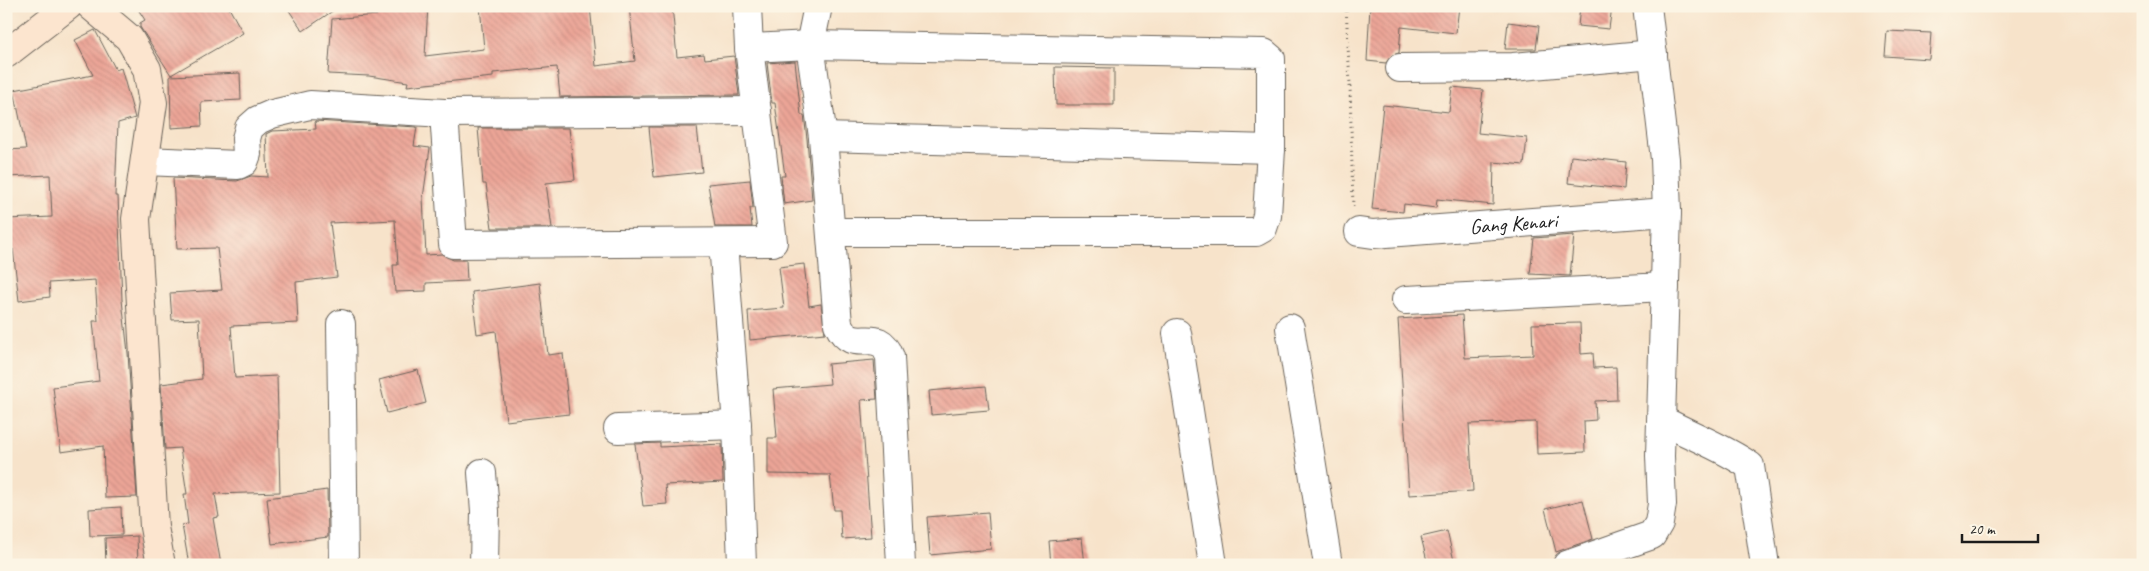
<svg xmlns="http://www.w3.org/2000/svg" width="2149" height="571" viewBox="0 0 2149 571" font-family="Caveat,sans-serif">
<style>
.building{fill:url(#building-back-hatch)}
.lines{fill:none;stroke-linecap:round;stroke-linejoin:round}
.street-casing{stroke:#696259;stroke-width:30}
.secondary-casing{stroke:#696259;stroke-width:30}
.path{stroke:#696259;stroke-width:3;stroke-dasharray:1 4;stroke-linecap:butt}
.street{stroke:#fff;stroke-width:28}
.secondary{stroke:#fce5cf;stroke-width:28}
.labels{text-anchor:middle;dominant-baseline:central;stroke-width:4;stroke-linejoin:round;paint-order:stroke}
.street-label{font-size:21px;fill:#1c1c1c;stroke:#fcf5e5}
</style>
<defs>
<pattern id="building-back-hatch" width="6" height="6" patternUnits="userSpaceOnUse" patternTransform="scale(1.25)"><rect width="6" height="6" fill="#eca597"/><path d="M-1 5l2 2M0 0l6 6M5-1l2 2" fill="none" stroke="#ca8d82"/></pattern>
</defs>
<rect width="100%" height="100%" fill="#fcf5e5"/>
<filter id="ink" filterUnits="userSpaceOnUse"><feTurbulence type="fractalNoise" baseFrequency=".02" numOctaves="2"/><feDisplacementMap in="SourceGraphic" scale="10" xChannelSelector="R" yChannelSelector="G"/><feConvolveMatrix kernelMatrix="1 2 1 2 8 2 1 2 1" color-interpolation-filters="sRGB"/></filter>
<filter id="wash" filterUnits="userSpaceOnUse"><feTurbulence type="fractalNoise" baseFrequency=".0096" numOctaves="4" result="noise"/><feDisplacementMap in="SourceGraphic" scale="20" xChannelSelector="R" yChannelSelector="G"/><feGaussianBlur stdDeviation="1.12" result="paint"/><feColorMatrix in="noise" values="0 0 0 0 0 0 0 0 0 0 0 0 0 0 0 0 0 1.4 0 .05"/><feComposite in="paint" operator="in"/></filter>
<g filter="url(#wash)">
<rect width="100%" height="100%" fill="#f7e3ca"/>
<g id="blocks">
<path class="building" d="M136,6H228L243,33L171,75L140,27V23L145,20Z
M286,6H340L303,31Z
M376,6H428L425,56L484,49L480,6H590L596,66L635,61L629,6H672L677,57L704,54L705,59L734,56L739,95L560,97L557,67L493,73V77L407,86L408,82L369,76L328,74L332,19L377,15Z
M1370,6L1425,9V6H1459L1456,33L1401,27L1399,53L1392,55L1386,63L1367,61Z
M1580,6H1612L1609,29L1578,26Z
M1508,22L1539,26L1536,49H1505Z
M95,30L116,70L121,68L135,118L118,123L115,196H118L122,300L128,353L137,497L105,498L103,446L61,452L53,387L99,381L93,321H98L95,280L49,283L50,297L19,301L13,249H6V219L52,217L50,175L6,177V150L26,149L14,90L93,75L75,40Z
M1887,31L1931,33L1929,59L1885,56Z
M795,61L801,115H804L807,139L812,200L784,204L781,176H785L775,103H772L767,63Z
M1055,67L1114,68V105H1056Z
M240,73L241,100L201,102L202,126L171,128L170,76Z
M1452,87L1483,90L1478,133L1527,138L1524,165L1494,162L1493,205L1437,199L1436,208L1404,204L1403,212L1372,209L1383,105L1449,112Z
M315,121L417,127L414,146L430,148L423,198L426,255L442,254L453,260H466L467,281L426,283V291L395,292L393,265H398L395,220L330,223L337,277L296,282L298,323L231,326L235,378L277,376L280,492L215,494L219,517L213,518L221,565H189L182,525L188,524L184,494H187L180,448L165,449L161,384L202,379L199,319L172,320L170,293L222,290L217,248L177,249L173,178L237,181L251,176L268,177L266,134L272,131L316,129Z
M649,127H697L702,172L654,177Z
M478,128H569L575,180L546,183L552,228H492L486,184H483Z
M1571,156L1626,162L1624,189L1568,183Z
M750,180L753,208H750L752,227H715L708,184Z
M1574,235L1570,276L1530,274L1534,238Z
M804,264L809,306L821,304L825,333L750,340L748,311L784,308L779,267Z
M540,283L548,355L563,353L569,414L506,421L496,331L477,334L472,292Z
M1462,315L1465,358L1533,355L1532,324L1580,323L1581,354L1593,353L1594,368L1616,367L1617,400L1595,401L1596,420L1584,421L1585,452L1537,454L1536,422L1469,424L1473,491L1409,495L1398,319Z
M874,360L877,399L861,400L871,537L842,539L840,510H834L830,475L768,474V438H777L773,389L830,384L828,364Z
M418,370L426,403L387,413L379,380Z
M986,386L989,410L931,415L929,391Z
M660,443V447L722,444L723,482L665,485L667,504L643,506L635,444Z
M327,490L328,537L272,544L267,498Z
M1583,500L1593,539L1556,552L1545,509Z
M121,507L122,535L90,536L89,509Z
M988,512L991,549L930,555L927,517Z
M1447,531L1455,565H1428L1421,537Z
M137,536L138,564L106,565L105,538Z
M1082,538L1085,565H1051L1049,541Z"/>
</g>
</g>
<g filter="url(#ink)">
<use href="#blocks" fill-opacity="0" stroke="#696259" stroke-width="1"/>
<g class="lines">
<g class="street-casing">
<g id="street">
<path d="M818,6L810,45L823,137L838,324C854,359 877,322 890,357L901,565"/>
<path d="M749,48L810,45L1264,53L1271,59V149L1267,216L1263,228L1256,232H831"/>
<path d="M1400,68L1513,67L1653,54"/>
<path d="M444,113L453,244L773,242L749,48L747,6"/>
<path d="M823,137L1271,149"/>
<path d="M145,161L238,165L244,162L247,154L246,139L249,128L258,120L272,114L310,105L444,113L757,111"/>
<path id="s1" d="M1359,232L1373,234L1667,212"/>
<path d="M723,243L737,425L742,565"/>
<path d="M1406,300L1665,287"/>
<path d="M341,324L344,565"/>
<path d="M1290,328L1328,565"/>
<path d="M1177,333L1213,565"/>
<path d="M1662,420C1691,436 1723,447 1750,466L1765,565"/>
<path d="M618,429L737,425"/>
<path d="M482,473L485,511L484,565"/>
<path d="M1567,565L1652,535L1659,523L1662,504L1660,456L1667,212L1665,159L1647,6"/>
</g>
</g>
<g class="secondary-casing">
<path id="secondary" d="M91,6L129,38L147,69L153,103L136,219L154,527L161,565
M6,54L68,6"/>
</g>
<path class="path" d="M1346,6L1350,84L1353,208"/>
<use href="#street" class="street"/>
<use href="#secondary" class="secondary"/>
</g>
</g>
<g class="labels">
<g class="street-label">
<text stroke="none"><textPath href="#s1" startOffset="155">Gang Kenari</textPath></text>
</g>
</g>
<rect width="2149" height="571" fill="none" stroke="#fcf5e5" stroke-width="25"/>
<path d="M1962 534v8h76v-8" fill="none" stroke="#1c1c1c" stroke-width="2.5"/>
<text x="1969" y="534" font-size="15" fill="#1c1c1c" stroke="#fcf5e5" stroke-width="4" paint-order="stroke">20 m</text>
</svg>
